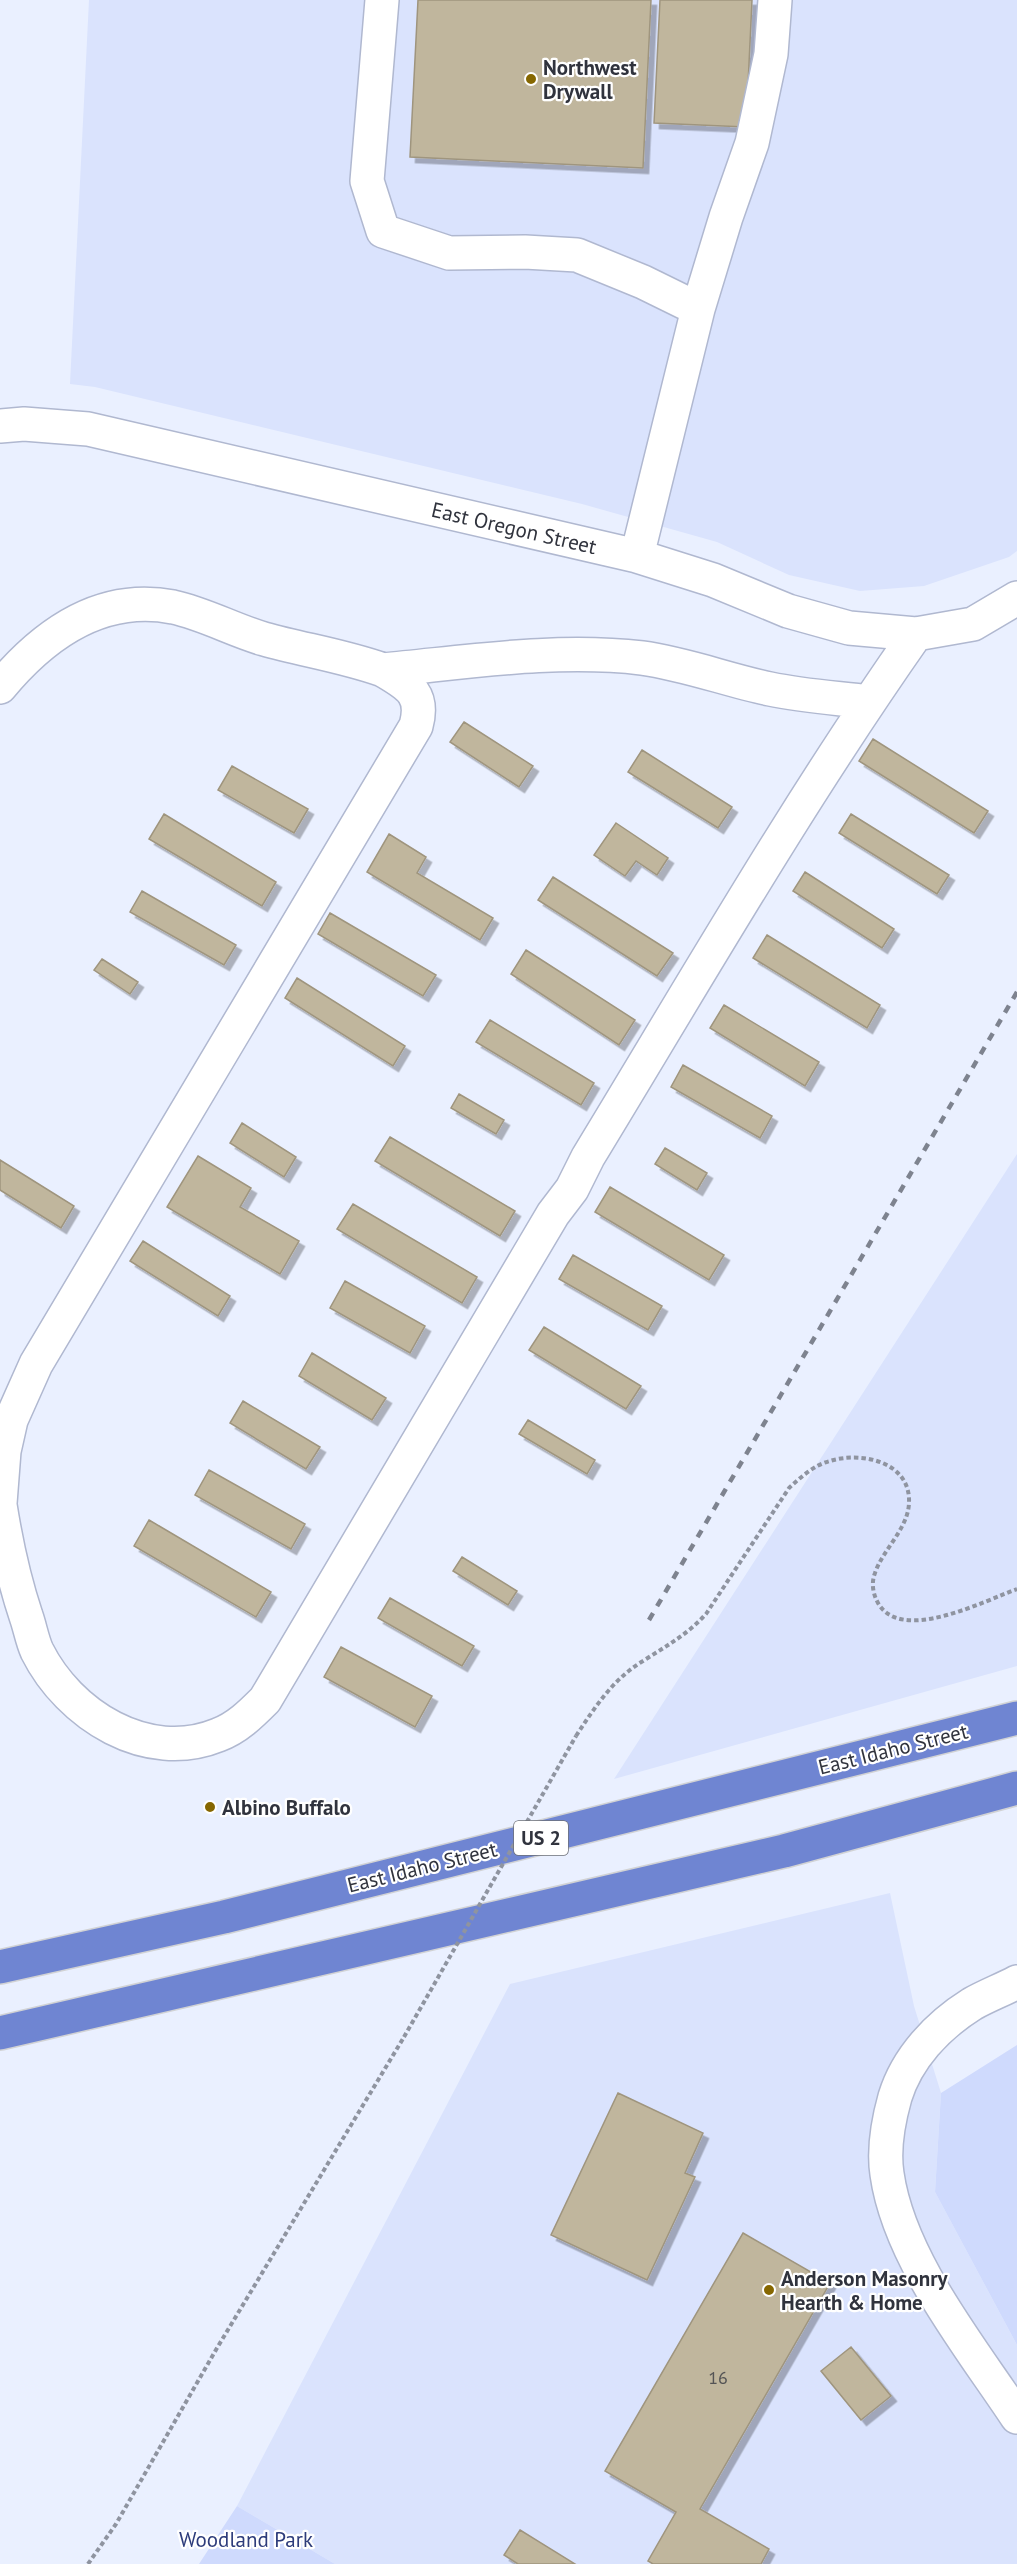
<svg xmlns="http://www.w3.org/2000/svg" width="1017" height="2564" viewBox="0 0 1017 2564" font-family="'PT Sans',sans-serif">
<style>
.built{fill:#dae3fd}
.green{fill:#cfdafd}
.building{fill:#c0b69d;stroke:#9f957e;stroke-width:1.5;filter:url(#shadow)}
.lines{fill:none;stroke-linecap:round;stroke-linejoin:round}
.minor-casing{stroke:#b0b8d0;stroke-width:36}
.highway-casing{stroke:#d1d2d4;stroke-width:36}
.path{stroke:#8f94a0;stroke-width:4;stroke-dasharray:4.5 3;stroke-linecap:butt}
.minor{stroke:#fff;stroke-width:33}
.highway{stroke:#6f85d2;stroke-width:33}
.rail{stroke:#7e838f;stroke-width:4.5;stroke-dasharray:8 8;stroke-linecap:butt}
.path-bridge{stroke:#8f94a0;stroke-width:4;stroke-dasharray:4.5 3;stroke-linecap:butt}
.poi-dot{fill:#866701;stroke:#fff;stroke-width:2}
.labels{text-anchor:middle;dominant-baseline:central;stroke-width:4.5;stroke-linejoin:round;paint-order:stroke}
.number-label{font-size:18px;fill:#545455}
.shield{fill:#fff;stroke:#6e7077;stroke-width:1.5}
.shield-label{font-size:20px;font-weight:bold;fill:#30333d}
.poi-label{font-size:21px;font-weight:bold;fill:#30333d;stroke:#fff;text-anchor:start}
.street-label{font-size:21px;fill:#30333d;stroke:#fff}
.park-label{font-size:21px;fill:#2d3c7b;stroke:#fff}
</style>
<defs>
<filter id="shadow"><feDropShadow dx="5.5" dy="5.5" stdDeviation="0" flood-color="#0004"/></filter>
</defs>
<rect width="100%" height="100%" fill="#eaf0ff"/>
<path class="built" d="M89,0H1017V551L1009,557L924,586L860,591L789,575L717,542L582,504L95,387L70,384Z
M1017,1154V1666L614,1779Z
M890,1893L914,2006L941,2093L935,2192L1017,2345V2564H335L237,2506L510,1984Z"/>
<path class="green" d="M1017,2045V2345L935,2192L941,2093Z
M237,2506L335,2564H199Z"/>
<path class="building" d="M418,0H651L643,168L410,157Z
M660,0H752L746,127L654,123Z
M464,722L533,766L519,787L450,742Z
M873,739L988,811L974,833L859,761Z
M642,750L732,807L718,828L628,772Z
M232,766L308,809L294,833L218,790Z
M164,814L276,882L262,906L149,839Z
M851,814L949,875L937,894L839,833Z
M616,823L668,858L657,875L636,861L625,876L594,855Z
M389,834L426,857L417,873L493,918L480,940L367,872Z
M805,872L894,929L882,948L793,891Z
M553,877L673,953L657,976L538,900Z
M142,891L236,945L224,965L130,912Z
M330,913L436,975L423,996L318,934Z
M767,935L880,1005L867,1028L753,958Z
M526,950L635,1020L619,1045L511,974Z
M102,959L138,982L130,994L94,970Z
M297,978L405,1046L393,1066L285,998Z
M724,1005L819,1062L805,1086L710,1028Z
M490,1020L594,1083L581,1105L476,1042Z
M683,1065L772,1116L760,1138L671,1087Z
M459,1094L504,1120L496,1134L451,1108Z
M242,1123L296,1157L284,1177L230,1143Z
M390,1137L515,1211L500,1236L375,1161Z
M665,1148L707,1173L697,1190L655,1164Z
M198,1156L251,1188L240,1207L299,1241L280,1274L167,1207Z
M0,1160L74,1206L61,1228L0,1190Z
M610,1187L724,1255L709,1280L595,1212Z
M353,1204L477,1277L462,1303L337,1229Z
M143,1241L230,1296L218,1316L130,1261Z
M573,1255L662,1306L648,1330L559,1279Z
M345,1281L425,1326L410,1353L330,1308Z
M544,1327L641,1386L626,1409L529,1350Z
M312,1353L386,1398L372,1420L299,1376Z
M243,1401L320,1447L306,1469L230,1423Z
M528,1420L595,1460L587,1474L519,1434Z
M209,1470L305,1524L291,1549L195,1495Z
M149,1520L271,1592L256,1617L134,1546Z
M462,1557L517,1591L508,1605L453,1571Z
M390,1598L474,1646L462,1666L378,1618Z
M341,1647L432,1696L415,1727L324,1677Z
M618,2093L703,2133L685,2173L695,2177L647,2280L551,2235Z
M743,2233L830,2283L700,2509L769,2549L761,2564H653L648,2561L676,2512L605,2471Z
M851,2347L891,2396L861,2420L821,2371Z
M520,2530L575,2564H518L504,2555Z"/>
<g class="lines">
<g class="minor-casing">
<path id="minor" d="M382,0L367,181L383,231L449,253L525,252L577,255L643,282L698,309
M0,426L24,424L88,429L637,556L713,580L788,611L849,628L916,634L973,624L1017,598
M637,556L698,309L726,217L752,143L771,54L775,0
M0,687C44,634 101,593 173,607C205,614 233,630 264,639C303,650 344,656 383,670C469,662 556,648 642,658C686,664 727,680 770,689C803,696 837,698 869,702
M0,1503L4,1451L11,1420L36,1364L416,726C425,693 408,685 383,670
M0,1505C6,1543 14,1580 26,1616C30,1627 32,1640 37,1651C69,1715 147,1764 218,1735C237,1728 251,1714 265,1700L553,1214L572,1189L588,1157C695,981 798,802 916,634
M1017,1982C1002,1990 986,1996 972,2004C937,2026 907,2058 895,2097C888,2122 883,2148 887,2174C899,2259 970,2346 1017,2417"/>
</g>
<g class="highway-casing">
<path id="highway" d="M0,1967L224,1917L1017,1718
M0,2033L784,1851L1017,1788"/>
</g>
<path class="path" d="M576,1736C595,1707 613,1679 643,1661C666,1646 687,1635 706,1614L789,1488C801,1477 814,1465 830,1461C862,1451 911,1462 909,1503C908,1529 883,1549 875,1573C871,1583 873,1594 878,1603C901,1644 984,1601 1017,1589
M88,2564L116,2524L217,2348L404,2037"/>
<use href="#minor" class="minor"/>
<use href="#highway" class="highway"/>
<path class="rail" d="M649,1620L1017,992"/>
<path class="path-bridge" d="M404,2037L576,1736"/>
</g>
<g class="poi-dot">
<circle cx="531" cy="79" r="6"/>
<circle cx="210" cy="1807" r="6"/>
<circle cx="769" cy="2290" r="6"/>
</g>
<g class="labels">
<g class="number-label">
<text x="718" y="2377">16</text>
</g>
<rect class="shield" x="514" y="1821" width="54" height="34" rx="4.5"/>
<g class="shield-label">
<text x="541" y="1838">US 2</text>
</g>
<g class="poi-label">
<text x="543" y="67">Northwest<tspan x="543" dy="24">Drywall</tspan></text>
<text x="222" y="1807">Albino Buffalo</text>
<text x="781" y="2278">Anderson Masonry<tspan x="781" dy="24">Hearth &amp; Home</tspan></text>
</g>
<g class="street-label">
<text transform="translate(514 528) rotate(13)">East Oregon Street</text>
<text transform="translate(893 1749) rotate(-14)">East Idaho Street</text>
<text transform="translate(422 1867) rotate(-14)">East Idaho Street</text>
</g>
<g class="park-label">
<text x="246" y="2539">Woodland Park</text>
</g>
</g>
</svg>
